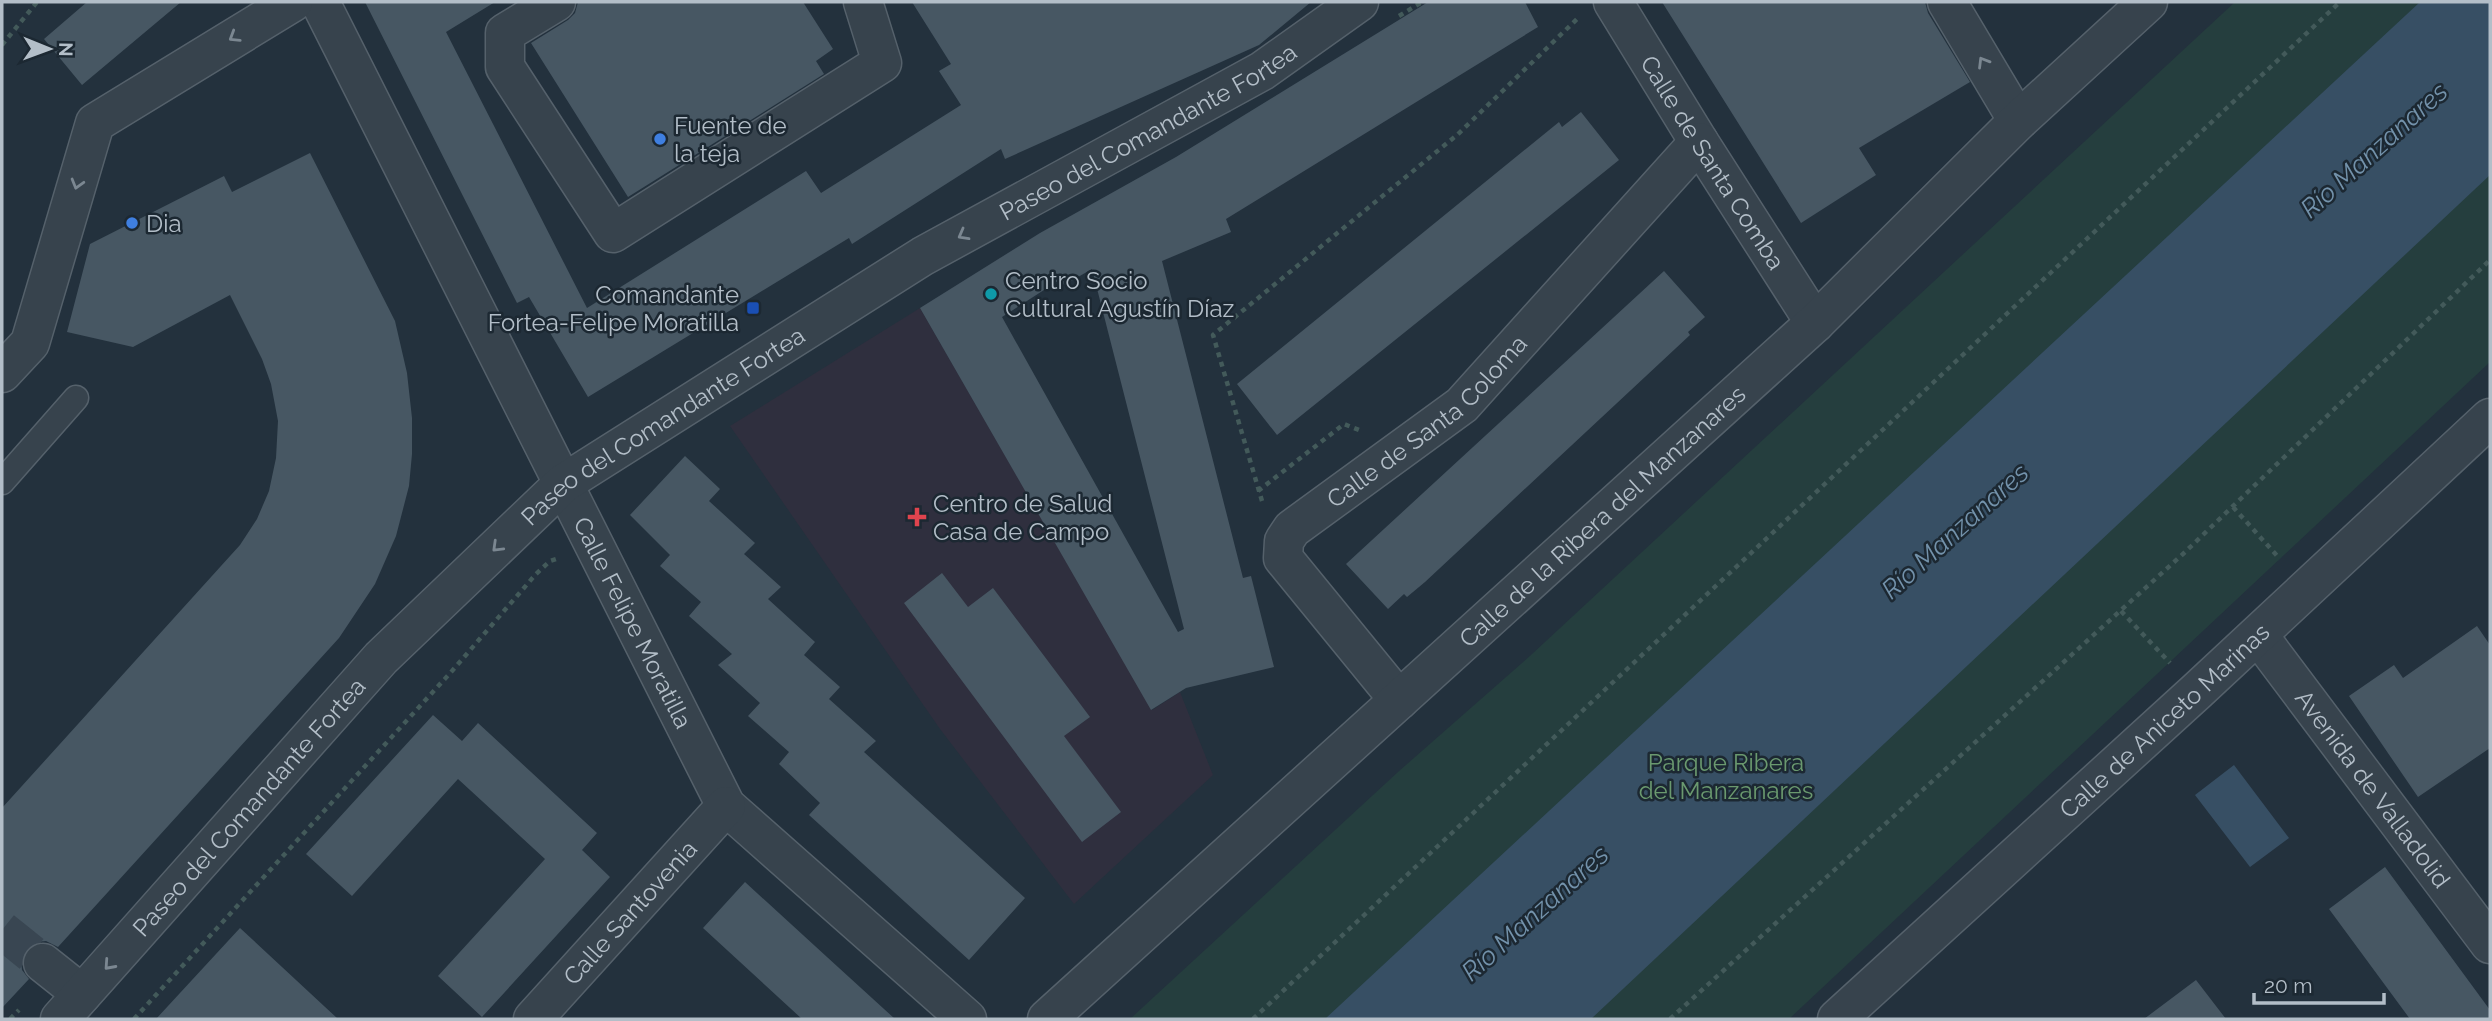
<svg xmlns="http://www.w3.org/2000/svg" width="2492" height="1021" viewBox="0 0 2492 1021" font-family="Raleway,sans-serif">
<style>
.medical{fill:#2f2f3e}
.green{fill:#253e3e}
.water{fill:#374f64}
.building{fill:#475763;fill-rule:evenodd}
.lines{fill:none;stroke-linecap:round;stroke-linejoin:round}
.street-tunnel{stroke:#394652;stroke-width:38;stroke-dasharray:38 19;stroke-linecap:butt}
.lane-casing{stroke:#55616b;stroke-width:27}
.street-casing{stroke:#55616b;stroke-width:41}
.path{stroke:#435a5a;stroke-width:4.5;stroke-dasharray:5 5;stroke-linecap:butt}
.lane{stroke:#37434d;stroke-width:24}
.street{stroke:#37434d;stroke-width:38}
.oneway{stroke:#7b8791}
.shop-dot{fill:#3f7fe0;stroke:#1c2832;stroke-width:2.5}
.culture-dot{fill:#0f9aa8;stroke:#1c2832;stroke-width:2.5}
.transit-dot{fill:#1a4fb4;stroke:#1c2832;stroke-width:2.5}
.health-dot{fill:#e0444e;stroke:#1c2832;stroke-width:2.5}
.labels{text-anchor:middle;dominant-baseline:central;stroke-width:5;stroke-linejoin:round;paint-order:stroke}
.poi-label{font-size:24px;fill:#b3bec8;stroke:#1c2832;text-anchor:start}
.street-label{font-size:24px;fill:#b3bec8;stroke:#1c2832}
.park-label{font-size:24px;fill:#6a996f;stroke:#1c2832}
.water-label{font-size:26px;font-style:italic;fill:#7392ab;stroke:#1c2832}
</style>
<rect width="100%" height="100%" fill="#23313d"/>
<path class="medical" d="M920,308L1152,710L1180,692L1213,775L1074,904L940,729L730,426Z"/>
<path class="green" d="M2235,2H2490V362L1789,1019H1130L1398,772L1531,655Z"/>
<path class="water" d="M2420,2H2490V175L1591,1019H1325Z
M2234,765L2289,838L2250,867L2195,795Z"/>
<path class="building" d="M87,2H181L82,85L44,39Z
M365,2H495L446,32L587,308L806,171L821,193L961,105L939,71L951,64L912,2H1311L1259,45L1005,159L1001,149L852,244L849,238L588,397L529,297L517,303Z
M578,2H803L833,49L816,61L824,74L628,197L531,43L568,20L575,13Z
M1428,2H1525L1538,27L1226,219L1231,232L1162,261L1243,578L1251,576L1274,667L1186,688L1151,710L920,308L1040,233L1176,157ZM1092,269L1184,629L1178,632L1002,317L1061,279L1064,285Z
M1662,2H1925L1928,13L1970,82L1859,148L1876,175L1801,223Z
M1581,112L1619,160L1277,435L1237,384L1559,122L1562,127Z
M310,153L395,321L407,373L412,418V454L409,486L396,536L375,584L339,638L58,947L46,941L36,942L26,949L21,960L22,970L29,979L2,1008V808L240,545L257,519L269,491L276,458L278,421L271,384L262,359L230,295L133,347L67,332L90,244L224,176L232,192Z
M1664,271L1705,317L1688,332L1690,335L1425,582L1407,597L1404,594L1388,609L1346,564Z
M685,456L720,489L709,501L755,543L744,554L781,587L768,599L815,642L804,655L840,687L829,699L876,741L864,752L1025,898L969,960L809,815L820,803L779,764L789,752L748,716L760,703L718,665L732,654L689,616L701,602L660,566L670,555L630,515Z
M942,573L968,607L993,588L1090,717L1064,736L1121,812L1082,842L904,603Z
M2477,626L2490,645V748L2418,797L2349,696L2394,665L2403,678Z
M433,715L462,741L478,723L597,833L582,850L610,877L482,1017L438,976L545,859L458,779L352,896L306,854Z
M2385,867L2490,1010V1019H2410L2329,909Z
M745,882L827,957L895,1019H802L703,928Z
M240,928L338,1019H156Z
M2196,980L2226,1019H2144Z"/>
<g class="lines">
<path class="street-tunnel" d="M2,930L43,963"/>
<g class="lane-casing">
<path id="lane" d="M2,482L76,398"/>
</g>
<g class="street-casing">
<g id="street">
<path id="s1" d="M320,2L726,806L967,1019"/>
<path d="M556,2L505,33V67L613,233L882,63L863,2"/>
<path id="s2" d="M1613,2L1699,142L1815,323"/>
<path d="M1947,2L2018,121"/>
<path d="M2,373L30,343L95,123L293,2"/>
<path id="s3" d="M2258,635L2490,944"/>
<path id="s4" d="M1399,700L1283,558L1284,541L1292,529L1462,405L1699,142"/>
<path d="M43,963L82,994"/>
<path id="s5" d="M60,1019L381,658L564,483L923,256L1262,71L1359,2"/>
<path id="s6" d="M533,1019L726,806"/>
<path id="s7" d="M1047,1019L1815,323L2018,121L2148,2"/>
<path id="s8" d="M1837,1019L2197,691L2490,418"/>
</g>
</g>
<path class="path" d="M1399,16L1422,2
M2,45L37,2
M1258,491L1344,424L1359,430
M1262,501L1213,335L1457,135L1577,19
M2233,507L2280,559
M2121,611L2170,663
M10,1019L19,1010
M134,1019L452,671L536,574L550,561L556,559
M1253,1019L2340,2
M1670,1019L2184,553L2490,260"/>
<use href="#lane" class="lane"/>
<use href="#street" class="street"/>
</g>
<defs><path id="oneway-chevron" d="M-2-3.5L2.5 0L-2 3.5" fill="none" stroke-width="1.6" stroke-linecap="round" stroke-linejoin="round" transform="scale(1.75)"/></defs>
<g class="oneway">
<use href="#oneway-chevron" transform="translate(234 37) rotate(148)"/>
<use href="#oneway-chevron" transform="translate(1983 62) rotate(-121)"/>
<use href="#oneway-chevron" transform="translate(77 184) rotate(106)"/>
<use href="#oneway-chevron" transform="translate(963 235) rotate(151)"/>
<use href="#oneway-chevron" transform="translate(497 547) rotate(136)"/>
<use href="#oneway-chevron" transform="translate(109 965) rotate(132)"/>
</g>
<g class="shop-dot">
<circle cx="660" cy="139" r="7"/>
<circle cx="132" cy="223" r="7"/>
</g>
<circle class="culture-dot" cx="991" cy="294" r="7"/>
<rect class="transit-dot" x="746" y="301" width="14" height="14" rx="3.5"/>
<path class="health-dot" d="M913.5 506.5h7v7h7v7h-7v7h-7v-7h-7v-7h7z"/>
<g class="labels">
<g class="poi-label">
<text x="674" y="125">Fuente de<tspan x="674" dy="28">la teja</tspan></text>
<text x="146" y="223">Dia</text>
<text x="1005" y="280">Centro Socio<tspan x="1005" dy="28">Cultural Agustín Díaz</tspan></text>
<text x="739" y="294" text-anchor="end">Comandante<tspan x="739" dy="28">Fortea-Felipe Moratilla</tspan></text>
<text x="933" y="503">Centro de Salud<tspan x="933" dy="28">Casa de Campo</tspan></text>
</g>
<g class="street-label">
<text stroke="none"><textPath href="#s5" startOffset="1418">Paseo del Comandante Fortea</textPath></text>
<text stroke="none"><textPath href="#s2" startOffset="189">Calle de Santa Comba</textPath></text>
<text stroke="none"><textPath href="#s4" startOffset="388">Calle de Santa Coloma</textPath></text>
<text stroke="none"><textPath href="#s5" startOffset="850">Paseo del Comandante Fortea</textPath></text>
<text stroke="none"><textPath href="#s7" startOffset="749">Calle de la Ribera del Manzanares</textPath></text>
<text stroke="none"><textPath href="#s1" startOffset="695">Calle Felipe Moratilla</textPath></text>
<text stroke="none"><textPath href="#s8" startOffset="443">Calle de Aniceto Marinas</textPath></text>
<text stroke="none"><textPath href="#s3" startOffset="192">Avenida de Valladolid</textPath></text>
<text stroke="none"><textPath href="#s5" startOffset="284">Paseo del Comandante Fortea</textPath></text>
<text stroke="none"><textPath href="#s6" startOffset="144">Calle Santovenia</textPath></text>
</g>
<g class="park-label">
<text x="1726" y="762">Parque Ribera<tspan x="1726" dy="28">del Manzanares</tspan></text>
</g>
<g class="water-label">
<text transform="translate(2374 150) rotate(-42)">Río Manzanares</text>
<text transform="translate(1955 531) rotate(-42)">Río Manzanares</text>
<text transform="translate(1535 913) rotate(-42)">Río Manzanares</text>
</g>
</g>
<rect width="2492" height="1021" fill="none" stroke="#b3bec8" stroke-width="7"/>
<g transform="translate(49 49) rotate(91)" stroke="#1c2832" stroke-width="5" paint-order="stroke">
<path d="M0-5L12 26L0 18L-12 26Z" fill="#b3bec8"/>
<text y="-10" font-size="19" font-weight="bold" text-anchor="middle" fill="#b3bec8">N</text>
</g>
<path d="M2254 993v10h130v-10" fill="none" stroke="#b3bec8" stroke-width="3.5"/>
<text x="2264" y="993" font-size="21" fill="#b3bec8" stroke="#1c2832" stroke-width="5" paint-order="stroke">20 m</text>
</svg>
